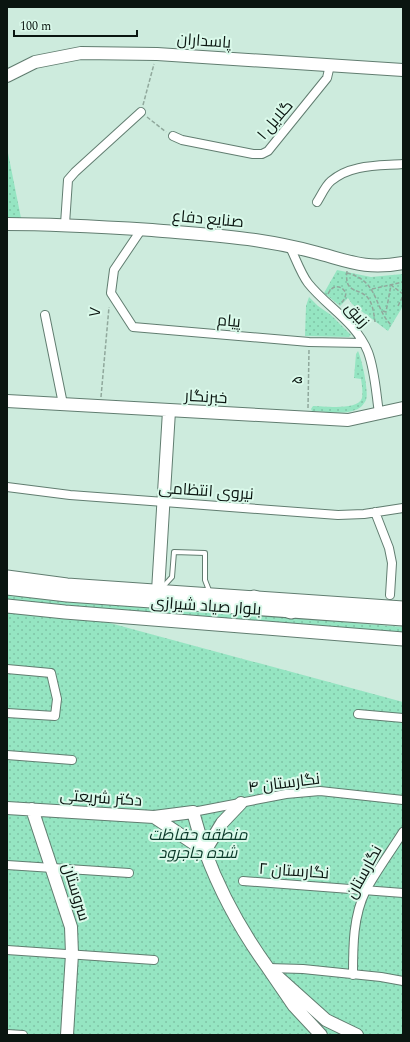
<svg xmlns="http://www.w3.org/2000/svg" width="410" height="1042" viewBox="0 0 410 1042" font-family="Spectral,Cairo,serif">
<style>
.grass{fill:url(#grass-dots)}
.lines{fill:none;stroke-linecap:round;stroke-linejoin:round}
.lane-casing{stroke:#617d70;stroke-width:6}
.street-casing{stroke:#617d70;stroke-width:10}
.secondary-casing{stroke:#617d70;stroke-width:14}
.primary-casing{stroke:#617d70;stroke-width:15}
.highway-casing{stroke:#617d70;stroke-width:17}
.path{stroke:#90a89c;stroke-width:1.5;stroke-dasharray:4 2;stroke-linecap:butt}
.lane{stroke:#fff;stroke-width:4}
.street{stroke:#fff;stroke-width:8}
.secondary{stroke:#fff;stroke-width:12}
.primary{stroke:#fff;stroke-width:13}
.highway{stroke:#fff;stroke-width:15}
.labels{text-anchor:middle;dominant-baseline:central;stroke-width:4;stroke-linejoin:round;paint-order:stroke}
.street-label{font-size:16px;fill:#0a1510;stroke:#daf9ea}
.park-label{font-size:16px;font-style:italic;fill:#0a3929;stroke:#daf9ea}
</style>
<defs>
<pattern id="grass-dots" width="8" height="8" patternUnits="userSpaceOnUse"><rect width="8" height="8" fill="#95e5c2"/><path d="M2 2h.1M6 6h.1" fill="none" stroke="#7fc4a6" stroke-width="1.8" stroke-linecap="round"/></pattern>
</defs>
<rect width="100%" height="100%" fill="#cdebdd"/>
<path class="grass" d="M7,148L21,218H7Z
M337,270L371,277L403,274V306L388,331L352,304L348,298L340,306L324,293Z
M309,297L318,306L331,315L351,335L349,337L305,336L306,306Z
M358,351C362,360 369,391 366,400C364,404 360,409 355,410C345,415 323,411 312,411L311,409L313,406C324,406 358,411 362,398C363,392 362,385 361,379L354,378L356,354Z
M7,595L15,597L11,595L403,627V634L43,605L403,702V1035H7Z"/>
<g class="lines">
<g class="lane-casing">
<path id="lane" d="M161,589L172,577L174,552L205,553V580L210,593"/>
</g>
<g class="street-casing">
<path id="street" d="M173,136L182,140L253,154H262L268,151L327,78L330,65
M317,202C321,196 325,186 331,181C351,164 378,166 403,164
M65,224L68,180L75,172L141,112
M141,230L114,270L111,293L133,327L309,342L363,343
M290,247C295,257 301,274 308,283C327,307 356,322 368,352C375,371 376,393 379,413
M45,315L63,404
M7,487L70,495L338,515L364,514L403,508
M375,512L389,548L392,563L390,595
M7,669L51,673L57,699L55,716L7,713
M358,714L403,718
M7,755L72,760
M193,812L286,794L320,791L403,800
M7,865L129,873
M243,881L403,893
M7,950L154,960
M268,968L303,969L381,977L403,981
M353,975C353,946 353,916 366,890C377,870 391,851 403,832
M7,1034L23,1035"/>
</g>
<g class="secondary-casing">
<path id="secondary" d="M7,76L35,62L81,53L157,54L403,70
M7,224C56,224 104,227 152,230C186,233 221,235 255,240C275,243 295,247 314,252C349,261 365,270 403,263
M7,401L348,420L403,408
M158,591L169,411
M7,808L154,817L193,812C197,825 200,838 205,851C220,892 242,932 268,968
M32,809L71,927L72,954L67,1035
M154,817L205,851L222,823L241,803
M321,1035L294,1006L268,968L326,1020L357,1035"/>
</g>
<g class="primary-casing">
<path id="primary" d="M7,577L67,585L403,608
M7,588L67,595L403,619
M7,606L65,612L403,639"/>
</g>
<g class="highway-casing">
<path id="highway" d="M254,598L291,611"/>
</g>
<path class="path" d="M143,105L154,64
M147,117L166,132
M347,271C344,295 359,287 368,298C373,304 374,315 375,322
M347,273C379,281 373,306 391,325
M372,289L403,282
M328,294C332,285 341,284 346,293C345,298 344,302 339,304
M398,306L403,296
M383,311L386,312L391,285L403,294
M101,397L109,307
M308,408L309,350"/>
<use href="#lane" class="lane"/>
<use href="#street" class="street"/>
<use href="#secondary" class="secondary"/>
<use href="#primary" class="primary"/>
<use href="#highway" class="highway"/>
</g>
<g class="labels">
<g class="street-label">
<text transform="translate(204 41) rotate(4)">پاسداران</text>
<text transform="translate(275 120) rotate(-50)">گلایل ۱</text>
<text transform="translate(208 219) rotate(5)">صنایع دفاع</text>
<text transform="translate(95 312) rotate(-84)">۷</text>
<text transform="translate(357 315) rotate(49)">زنبق</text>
<text transform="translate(229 321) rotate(5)">پیام</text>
<text transform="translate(297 380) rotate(-89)">۵</text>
<text transform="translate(206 397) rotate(3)">خبرنگار</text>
<text transform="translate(206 491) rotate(4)">نیروی انتظامی</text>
<text transform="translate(206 606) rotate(4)">بلوار صیاد شیرازی</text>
<text transform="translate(284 783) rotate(-7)">نگارستان ۴</text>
<text transform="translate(101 798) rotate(4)">دکتر شریعتی</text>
<text transform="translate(294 871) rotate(4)">نگارستان ۲</text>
<text transform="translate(364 872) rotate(-61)">نگارستان</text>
<text transform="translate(76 892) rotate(73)">سروستان</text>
</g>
<g class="park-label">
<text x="198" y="835">منطقه حفاظت<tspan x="198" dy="18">شده جاجرود</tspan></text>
</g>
</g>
<rect width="410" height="1042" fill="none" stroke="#0a1510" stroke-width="16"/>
<path d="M14 30v6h123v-6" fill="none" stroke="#0a1510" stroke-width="2"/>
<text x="20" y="30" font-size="12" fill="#0a1510" stroke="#daf9ea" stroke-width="3" paint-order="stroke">100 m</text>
</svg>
